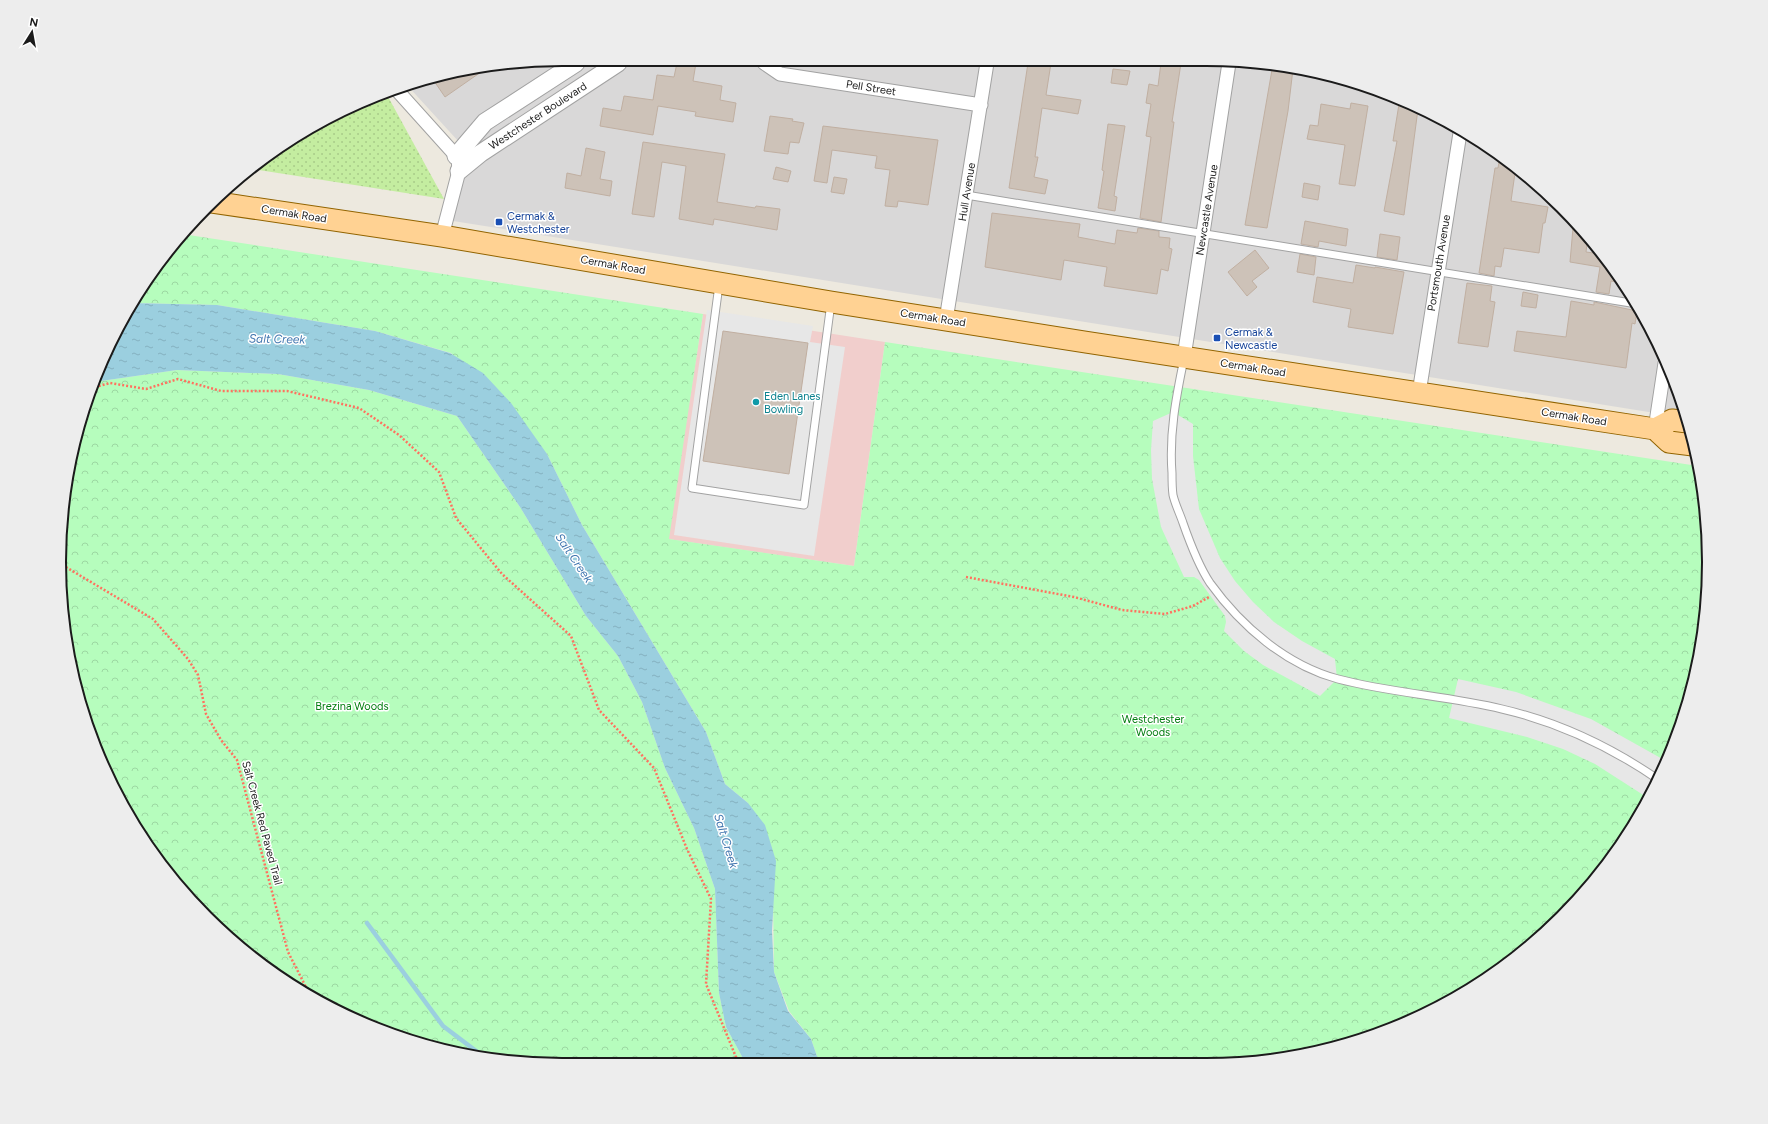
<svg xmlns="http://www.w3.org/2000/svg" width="1768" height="1124" viewBox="0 0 1768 1124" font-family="Figtree,sans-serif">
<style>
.residential{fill:#d9d8d8}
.commercial{fill:#f1cecc}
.grass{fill:url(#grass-dots)}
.park{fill:url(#park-crowns)}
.parking{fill:#e7e7e7;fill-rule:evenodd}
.water{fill:url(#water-ripples)}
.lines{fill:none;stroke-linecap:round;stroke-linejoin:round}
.stream{stroke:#9bcfdf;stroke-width:4.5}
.building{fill:#cdc2b8;stroke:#c0afa1}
.service-casing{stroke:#a2a2a2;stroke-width:9}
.minor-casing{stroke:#a2a2a2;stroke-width:15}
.tertiary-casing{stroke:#a2a2a2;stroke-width:19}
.primary-casing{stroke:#926400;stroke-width:23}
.path{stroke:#ff725f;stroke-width:2.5;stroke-dasharray:2 2;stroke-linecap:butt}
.service{stroke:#fff;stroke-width:7}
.minor{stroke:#fff;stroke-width:13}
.tertiary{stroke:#fff;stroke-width:17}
.primary{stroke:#ffd293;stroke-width:21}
.transit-dot{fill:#1a4fb4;stroke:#fff;stroke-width:1.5}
.culture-dot{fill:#0f9aa8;stroke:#fff;stroke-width:1.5}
.labels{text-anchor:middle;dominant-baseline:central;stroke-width:3;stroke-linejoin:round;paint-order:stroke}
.street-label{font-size:11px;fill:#1b1b1b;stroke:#fff}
.transit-label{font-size:11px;fill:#164399;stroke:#fff;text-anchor:start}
.culture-label{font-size:11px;fill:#0d838f;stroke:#fff;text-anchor:start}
.park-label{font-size:11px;fill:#037e10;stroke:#fff}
.water-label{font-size:12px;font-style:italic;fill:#4277b0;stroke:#fff}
.rim{fill:none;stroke:#1b1b1b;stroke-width:2}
</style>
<defs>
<pattern id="grass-dots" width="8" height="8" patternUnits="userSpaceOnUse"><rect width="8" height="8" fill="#c4eda0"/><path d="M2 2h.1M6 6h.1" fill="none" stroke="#a8cb89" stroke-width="1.8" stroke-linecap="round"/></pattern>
<pattern id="park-crowns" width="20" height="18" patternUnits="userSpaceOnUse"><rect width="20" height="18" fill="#b6fdbd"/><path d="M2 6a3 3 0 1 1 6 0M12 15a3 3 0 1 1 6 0" fill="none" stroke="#9cd8a2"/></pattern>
<pattern id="water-ripples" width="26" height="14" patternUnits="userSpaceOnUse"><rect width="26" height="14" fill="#9bcfdf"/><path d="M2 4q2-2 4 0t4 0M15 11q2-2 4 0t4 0" fill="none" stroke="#85b1bf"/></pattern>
</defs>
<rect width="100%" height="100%" fill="#ede9df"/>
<path class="residential" d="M496,63H1271L1399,97L1512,163L1584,231L1642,311L1682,401L1686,418L453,221L461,175L459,142L406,84Z"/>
<path class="commercial" d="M703,314L885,342L854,566L668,539Z"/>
<path class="grass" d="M386,93L444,199L252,169L282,144Z"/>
<path class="park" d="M182,234L703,314L669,539L854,566L885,342L1698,466L1705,497L1708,595L1692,692L1657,785L1605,868L1537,940L1457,998L1336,1048L1239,1064L819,1062L811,1039L789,1011L774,972L773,896L748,803L725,784L706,732L582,525L547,454L451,353L375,331L217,305L131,303L163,256Z
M177,370L278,374L369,390L457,416L520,507L586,616L618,656L642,702L665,768L694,828L715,889L719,993L726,1027L745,1062L497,1061L369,1027L256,961L184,894L144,841L97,755L76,692L59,562L69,464L86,400L94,382Z"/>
<path class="parking" d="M707,310L813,326L810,342L845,347L814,556L674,535ZM723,331L808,344L789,473L703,461Z
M1173,412L1193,424V456L1199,509L1220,558L1235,581L1253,602L1274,622L1302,641L1335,659L1337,679L1320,696L1263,665L1244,651L1224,631L1226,622L1225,616L1199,580L1194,577H1184L1161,527L1152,479L1151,450L1153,421Z
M1458,679L1516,692L1591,719L1666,761L1657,785L1648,798L1595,764L1563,749L1527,737L1449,718Z"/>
<path class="water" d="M131,303L217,305L375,331L450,353L483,373L511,403L547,454L582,525L706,732L725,784L748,803L765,825L776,861L772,931L774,972L788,1011L811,1039L819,1062H745L726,1027L719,993L715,889L694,828L665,768L642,702L618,656L586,616L520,507L457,416L369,390L278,374L177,370L94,382Z"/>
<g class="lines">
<path class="stream" d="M367,923L443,1026L484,1057"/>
</g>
<path class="building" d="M677,63H696L693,81L722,86L720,100L736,103L733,122L695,116L696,112L658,106L653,135L600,126L603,108L621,111L624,96L653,100L657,75L674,77Z
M1028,63H1051L1046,95L1081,100L1078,114L1042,108L1035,157H1038L1034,177L1048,180L1045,194L1009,188Z
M1161,63H1181L1172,122H1174L1161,222L1140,218L1151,137L1146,136L1151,104L1146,103L1149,84L1158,86Z
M1273,64L1293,69L1288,111L1267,228L1245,225Z
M491,65L445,97L432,78L467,70Z
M1113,69L1130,71L1127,85L1111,83Z
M1400,98L1418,109L1404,215L1384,211L1397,141H1393Z
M1351,103L1368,106L1355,186L1339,184L1345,145L1307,139L1310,125L1318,126L1321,104L1350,109Z
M770,116L793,119L792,121L804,123L799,143L790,142L788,154L764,151Z
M1108,124L1125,126L1114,196L1117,197L1115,211L1098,208L1104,171L1102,170Z
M823,126L938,140L928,205L898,201L897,207L885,206L890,170L875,168L877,156L832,150L827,183L814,181Z
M643,142L725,154L717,202L755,208L756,206L780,209L777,230L714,219L713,225L679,219L686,166L662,162L654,217L632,214Z
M586,148L605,152L600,179L612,181L610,196L565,188L567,173L581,176Z
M1500,156L1516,166L1511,201L1548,207L1545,223H1543L1539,253L1504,248L1501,267L1495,266L1494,276L1479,273L1495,168H1498Z
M776,167L791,171L788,182L773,179Z
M834,177L847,179L844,194L831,192Z
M1304,183L1320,186L1318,200L1302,197Z
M992,213L1080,224L1078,237L1115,244L1117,230L1137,233L1138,228L1159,231V237L1170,238L1169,248L1172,249L1168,271L1161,269L1157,294L1104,286L1107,267L1064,260L1061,280L985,267Z
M1305,221L1348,229L1346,246L1319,241L1318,247L1301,244Z
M1573,228L1584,231L1588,236L1586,252L1601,254L1622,283L1611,281L1609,294L1596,292L1600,267L1570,262Z
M1380,234L1400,237L1397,260L1377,257Z
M1255,250L1269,268L1252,281L1257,287L1247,296L1228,272Z
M1300,254L1316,257L1314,275L1297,272Z
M1356,265L1375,268V267L1404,272L1393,334L1348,327L1351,309L1313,302L1317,277L1353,283Z
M1467,283L1492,286L1490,301L1495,302L1488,347L1458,343Z
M1523,292L1538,295L1536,308L1521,306Z
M1571,301L1594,305V302L1637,311L1635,324L1632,323L1626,368L1514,351L1517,331L1566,337Z
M723,331L808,343L789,474L703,461Z"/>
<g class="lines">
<g class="service-casing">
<path id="service" d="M966,195L1637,304
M719,285L692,488L804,505L831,303
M1184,359C1176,397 1169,434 1172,473C1172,480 1172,488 1173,495C1175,504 1180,514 1183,523C1190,543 1198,565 1210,583C1241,626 1286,665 1338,679C1391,693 1448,696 1502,709C1558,722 1611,747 1659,780"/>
</g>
<g class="minor-casing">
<path id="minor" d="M764,63L780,74L981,105
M395,88L458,158L459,171L442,236
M946,320L987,63
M1184,357L1229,63
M1419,393L1460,133
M1655,429L1665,363"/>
</g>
<g class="tertiary-casing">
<path id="tertiary" d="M456,156L485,122L576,63
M459,171L481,153L618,63"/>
</g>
<g class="primary-casing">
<path id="primary" d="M212,202L442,236L831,302L1085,342L1655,429L1669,442L1693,445
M1655,429L1672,420L1687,422"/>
</g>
<path class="path" d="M91,388L110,383L146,389L178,379L221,391H287L359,408L399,435L439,472L456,518L502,574L571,636L599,710L654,768L687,849L711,899L706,984L738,1062
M59,563L153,619L188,659L198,675L206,714L221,740L237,760L288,952L308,991
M966,577L1074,597L1122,610L1165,614L1193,606L1209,597"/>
<use href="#service" class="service"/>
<use href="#minor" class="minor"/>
<use href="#tertiary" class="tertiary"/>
<use href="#primary" class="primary"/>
</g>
<g class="transit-dot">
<rect x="495" y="218" width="8" height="8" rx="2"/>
<rect x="1213" y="334" width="8" height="8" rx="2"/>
</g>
<circle class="culture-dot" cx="756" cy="402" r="4"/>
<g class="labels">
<g class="street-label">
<text transform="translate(871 88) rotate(9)">Pell Street</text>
<text transform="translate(538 116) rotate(-33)">Westchester Boulevard</text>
<text transform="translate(967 192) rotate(-81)">Hull Avenue</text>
<text transform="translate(1207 210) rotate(-81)">Newcastle Avenue</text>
<text transform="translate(294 214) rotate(9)">Cermak Road</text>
<text transform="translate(1439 263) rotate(-81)">Portsmouth Avenue</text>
<text transform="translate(613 265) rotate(10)">Cermak Road</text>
<text transform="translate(933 318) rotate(9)">Cermak Road</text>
<text transform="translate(1253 368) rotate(9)">Cermak Road</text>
<text transform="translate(1574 417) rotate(9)">Cermak Road</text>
<text transform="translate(262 823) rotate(75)">Salt Creek Red Paved Trail</text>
</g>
<g class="transit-label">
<text x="507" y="216">Cermak &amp;<tspan x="507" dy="13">Westchester</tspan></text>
<text x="1225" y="332">Cermak &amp;<tspan x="1225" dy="13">Newcastle</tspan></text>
</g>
<g class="culture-label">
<text x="764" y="396">Eden Lanes<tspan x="764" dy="13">Bowling</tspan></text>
</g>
<g class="park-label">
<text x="352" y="706">Brezina Woods</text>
<text x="1153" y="719">Westchester<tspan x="1153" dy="13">Woods</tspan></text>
</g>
<g class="water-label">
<text transform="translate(277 339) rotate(1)">Salt Creek</text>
<text transform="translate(574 558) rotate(56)">Salt Creek</text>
<text transform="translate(726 841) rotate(73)">Salt Creek</text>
</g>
</g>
<path d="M0 0H1768V1124H0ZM562 66H1206A496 496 0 0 1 1702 562V562A496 496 0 0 1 1206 1058H562A496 496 0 0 1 66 562V562A496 496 0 0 1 562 66Z" fill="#ededed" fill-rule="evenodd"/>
<path class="rim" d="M562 66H1206A496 496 0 0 1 1702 562V562A496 496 0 0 1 1206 1058H562A496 496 0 0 1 66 562V562A496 496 0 0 1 562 66Z"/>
<g transform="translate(32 32) rotate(11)" stroke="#ffffff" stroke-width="3" paint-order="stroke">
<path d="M0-3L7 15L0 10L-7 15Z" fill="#1b1b1b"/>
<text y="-6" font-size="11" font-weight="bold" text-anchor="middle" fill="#1b1b1b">N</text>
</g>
</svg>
